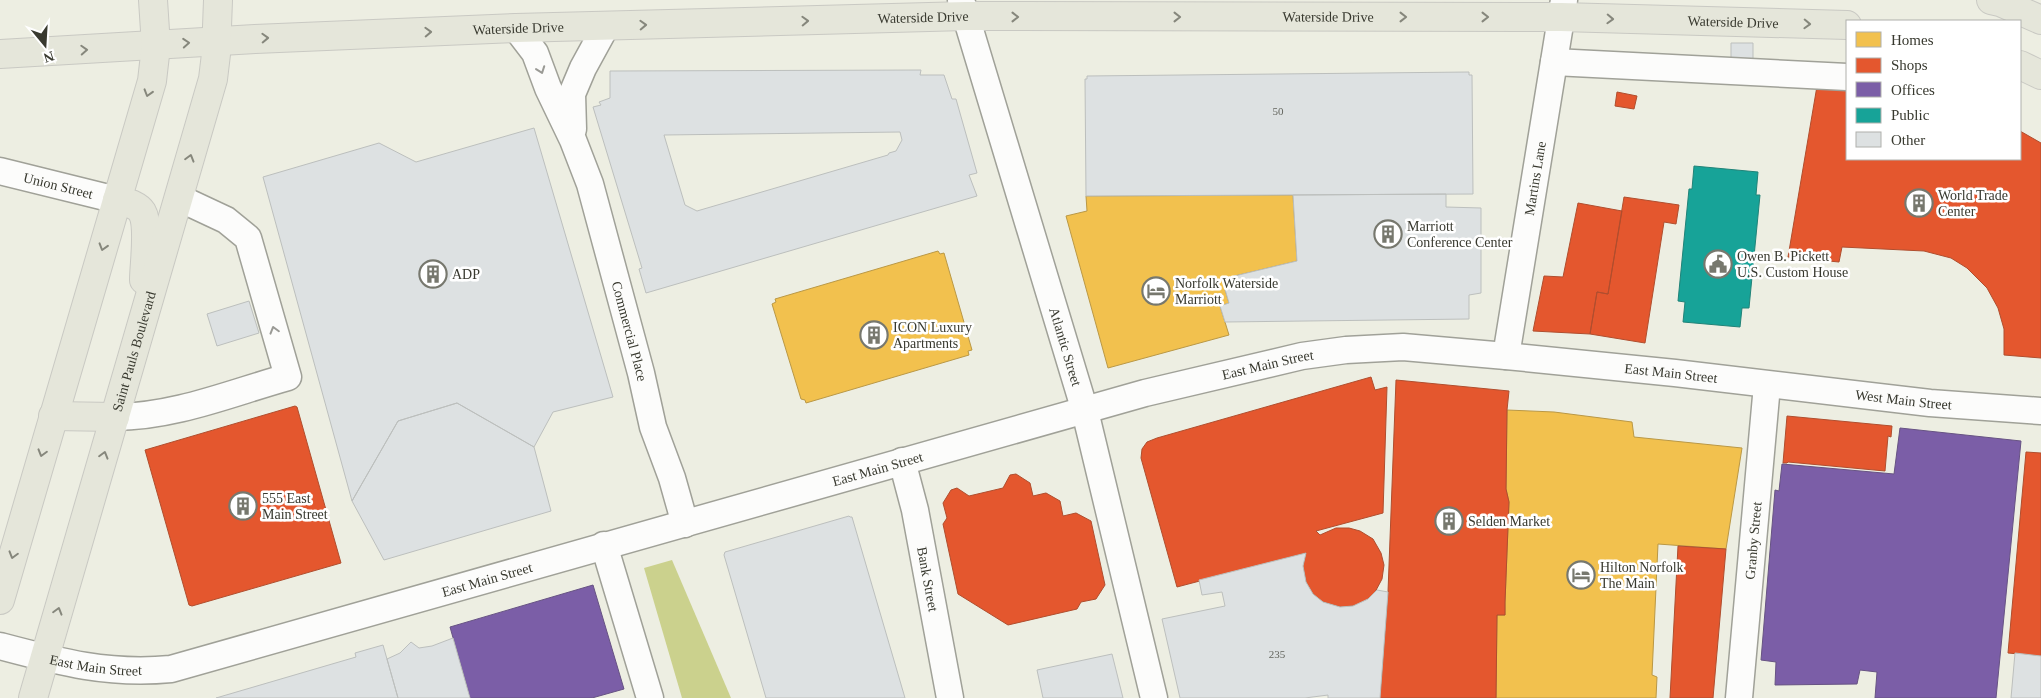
<svg xmlns="http://www.w3.org/2000/svg" width="2041" height="698" viewBox="0 0 2041 698" font-family="'Times New Roman',serif">
<style>
.water{fill:#cbd18d}
.homes{fill:#f2c14e;stroke:#ba9845}
.shops{fill:#e4572e;stroke:#b04e2e}
.offices{fill:#7b5ea7;stroke:#675383}
.public{fill:#17a398;stroke:#218378}
.building{fill:#dde1e2;stroke:#bcbfbd;fill-rule:evenodd}
.lines{fill:none;stroke-linecap:round;stroke-linejoin:round}
.minor-casing{stroke:#a0a198;stroke-width:29}
.major-casing{stroke:#c9c9c3;stroke-width:30}
.minor{stroke:#fcfcfb;stroke-width:26}
.major{stroke:#e5e6da;stroke-width:28}
.oneway{stroke:#86877c}
.oneway2{stroke:#9a9a95}
.labels{text-anchor:middle;dominant-baseline:central;stroke-width:5;stroke-linejoin:round;paint-order:stroke}
.number-label{font-size:11px;fill:#63655e}
.street-label{font-size:14px;fill:#38392f;stroke:#fff}
.poi-label{font-size:14px;fill:#38392f;stroke:#fff;text-anchor:start}
</style>
<rect width="100%" height="100%" fill="#edeee2"/>
<path class="water" d="M672,560L731,698H682L644,568Z"/>
<path class="homes" d="M1293,195L1297,261L1222,279L1229,303L1220,306L1229,335L1108,368L1066,216L1087,211L1086,196Z
M938,251L940,254L944,253L972,350L968,351L969,355L806,403L805,400L801,399L772,304L776,302L775,299Z
M1507,410L1554,412L1632,422L1634,437L1742,448L1726,549L1658,544L1652,675L1657,677L1656,698H1496L1497,615H1505V602L1509,502L1506,489Z"/>
<path class="shops" d="M1817,86L1847,91V159H2020V131L2041,143V358L2004,355V329L1998,308L1987,288L1967,268L1951,258L1924,251L1842,247L1839,262L1788,257Z
M1617,92L1637,96L1634,109L1615,106Z
M1624,197L1679,205L1676,224L1664,222L1645,343L1590,334L1597,292L1608,294Z
M1578,203L1622,211L1608,294L1597,292L1590,334L1533,331L1544,276L1563,277Z
M1371,377L1375,390L1387,387L1383,513L1316,531L1320,535L1336,528H1349L1360,531L1373,539L1381,553L1384,565L1382,579L1374,594L1364,602L1353,606L1340,607L1323,602L1313,594L1306,582L1303,566L1306,553L1177,587L1141,458L1142,449L1147,442L1157,438Z
M1396,380L1509,391L1507,410L1506,489L1509,502L1505,602V615H1497L1496,698H1380L1388,592Z
M295,406L297,407L341,563L192,606L189,605L145,450Z
M1787,416L1892,426L1891,437L1888,436L1885,471L1788,462L1787,463H1783Z
M2026,452L2041,453V656L2008,653Z
M1016,474L1030,483L1033,496L1046,493L1060,501L1063,516L1076,513L1091,521L1105,585L1096,599L1081,602L1077,609L1008,625L958,594L943,524L947,518L943,503L951,490L957,488L969,496L1003,488L1010,475Z
M1678,546L1726,549L1713,698H1670Z"/>
<path class="offices" d="M1900,428L2021,441L1996,698H1875L1877,672L1860,670L1857,684L1775,685L1776,662L1761,660L1775,490L1779,491L1782,464L1894,474Z
M593,585L624,689L592,698H470L450,627Z"/>
<path class="public" d="M1694,166L1758,172L1756,195H1760L1749,308H1742L1740,327L1683,322L1685,302L1678,301L1689,189H1692Z"/>
<path class="building" d="M1731,43H1753V59L1731,60Z
M921,70L920,75H944L952,99H956L977,173L969,175L977,196L646,293L639,269L642,268L593,107L601,105L599,102L610,98V71ZM900,132L902,140L896,151L889,153L888,155L697,211L685,205L664,135Z
M1469,72V75H1472L1473,194L1086,196L1085,79H1087V76Z
M534,128L613,397L553,412L534,447L457,403L398,421L352,501L263,177L379,143L416,162Z
M1446,194V207L1481,208V293L1469,295V319L1225,322L1220,306L1229,303L1222,279L1297,261L1293,195Z
M249,301L259,333L217,346L207,314Z
M457,403L534,447L551,511L384,560L352,501L398,421Z
M849,516L850,517H852L905,698H766L724,555L725,552Z
M1306,553L1303,566L1306,582L1313,594L1323,602L1340,607L1353,606L1368,599L1377,590L1388,592L1380,698H1328V695L1305,698H1180L1162,619L1225,606L1222,592L1202,595L1199,580Z
M453,638L470,698H398L387,659L400,653L411,642L419,648L432,646Z
M383,645L398,698H216L356,657L355,653Z
M2015,653L2041,656V698H2011Z
M1112,654L1123,698H1043L1037,670Z"/>
<g class="lines">
<g class="minor-casing">
<g id="minor">
<path id="s1" d="M961,0L1085,411L1154,698"/>
<path id="s2" d="M516,28L535,53L548,88L573,140L590,184L641,373L653,427L672,478L685,524"/>
<path d="M1554,62L1847,77"/>
<path d="M573,129L572,94L583,68L606,26"/>
<path id="s3" d="M0,171L117,200"/>
<path id="s4" d="M1506,356L1564,0"/>
<path d="M115,417C174,417 231,393 288,377L248,238L226,220L179,198"/>
<path id="s5" d="M902,461L915,510L950,698"/>
<path d="M604,545L650,698"/>
<path id="s6" d="M0,646C60,662 108,675 171,669L1145,393L1302,356L1346,350L1403,347L1506,356L1675,373L1930,403L2041,411"/>
<path id="s7" d="M1739,698L1767,385"/>
</g>
</g>
<g class="major-casing">
<g id="major">
<path d="M1991,0L2000,2L2041,20"/>
<path id="s8" d="M0,54L255,39L516,28L966,16L1561,17L1847,25"/>
<path d="M2020,65L2041,75"/>
<path d="M117,200C126,203 137,204 142,212C150,226 144,264 144,280"/>
<path d="M53,416L115,417"/>
<path d="M0,600L152,81L156,46L153,0"/>
<path id="s9" d="M33,698L213,79L216,54L218,0"/>
</g>
</g>
<use href="#minor" class="minor"/>
<use href="#major" class="major"/>
</g>
<defs><path id="oneway-chevron" d="M-2-3.5L2.5 0L-2 3.5" fill="none" stroke-width="1.6" stroke-linecap="round" stroke-linejoin="round" transform="scale(1.25)"/></defs>
<g class="oneway">
<use href="#oneway-chevron" transform="translate(1015 17)"/>
<use href="#oneway-chevron" transform="translate(1177 17)"/>
<use href="#oneway-chevron" transform="translate(1403 17)"/>
<use href="#oneway-chevron" transform="translate(1485 17)"/>
<use href="#oneway-chevron" transform="translate(1610 19) rotate(2)"/>
<use href="#oneway-chevron" transform="translate(805 21) rotate(-2)"/>
<use href="#oneway-chevron" transform="translate(1807 24) rotate(2)"/>
<use href="#oneway-chevron" transform="translate(643 25) rotate(-2)"/>
<use href="#oneway-chevron" transform="translate(428 32) rotate(-2)"/>
<use href="#oneway-chevron" transform="translate(265 38) rotate(-2)"/>
<use href="#oneway-chevron" transform="translate(186 43) rotate(-4)"/>
<use href="#oneway-chevron" transform="translate(84 50) rotate(-3)"/>
<use href="#oneway-chevron" transform="translate(148 93) rotate(107)"/>
<use href="#oneway-chevron" transform="translate(190 158) rotate(-74)"/>
<use href="#oneway-chevron" transform="translate(103 247) rotate(107)"/>
<use href="#oneway-chevron" transform="translate(42 453) rotate(106)"/>
<use href="#oneway-chevron" transform="translate(104 455) rotate(-74)"/>
<use href="#oneway-chevron" transform="translate(13 555) rotate(106)"/>
<use href="#oneway-chevron" transform="translate(58 611) rotate(-74)"/>
</g>
<g class="oneway2">
<use href="#oneway-chevron" transform="translate(541 70) rotate(70)"/>
<use href="#oneway-chevron" transform="translate(274 330) rotate(-106)"/>
</g>
<defs>
<g id="building-ring" transform="scale(1.4375)"><circle r="9.5" fill="#fff" stroke="#77786e" stroke-width="1.5"/><path d="M-4-6H4V6H1V3H-1V6H-4ZM-2.5-4.3h1.7v1.8h-1.7ZM.8-4.3h1.7v1.8H.8ZM-2.5-1h1.7V.8h-1.7ZM.8-1h1.7V.8H.8Z" fill="#77786e"/></g>
<g id="civic-ring" transform="scale(1.4375)"><circle r="9.5" fill="#fff" stroke="#77786e" stroke-width="1.5"/><path d="M-.6-6.5H3V-4.5H.6V-3L4-1V1h2V6H-6V1h2V-1L-.6-3ZM-1.2 2.5V6h2.4V2.5Z" fill="#77786e"/></g>
<g id="hotel-ring" transform="scale(1.4375)"><circle r="9.5" fill="#fff" stroke="#77786e" stroke-width="1.5"/><path d="M-6-4.5h1.5V1H6V5H4.5V3h-9V5H-6ZM-4 0a1.8 1.8 0 1 1 3.6 0ZM.5 0V-2.5h3Q6-2.5 6 0Z" fill="#77786e"/></g>
</defs>
<g fill-rule="evenodd">
<use href="#building-ring" x="1919" y="203"/>
<use href="#building-ring" x="1388" y="234"/>
<use href="#civic-ring" x="1718" y="264"/>
<use href="#building-ring" x="433" y="274"/>
<use href="#hotel-ring" x="1156" y="291"/>
<use href="#building-ring" x="874" y="335"/>
<use href="#building-ring" x="243" y="506"/>
<use href="#building-ring" x="1449" y="521"/>
<use href="#hotel-ring" x="1581" y="575"/>
</g>
<g class="labels">
<g class="number-label">
<text x="1278" y="111">50</text>
<text x="1277" y="654">235</text>
</g>
<g class="street-label">
<text stroke="none"><textPath href="#s8" startOffset="1329">Waterside Drive</textPath></text>
<text stroke="none"><textPath href="#s8" startOffset="924">Waterside Drive</textPath></text>
<text stroke="none"><textPath href="#s8" startOffset="1734">Waterside Drive</textPath></text>
<text stroke="none"><textPath href="#s8" startOffset="519">Waterside Drive</textPath></text>
<text stroke="none"><textPath href="#s4" startOffset="180">Martins Lane</textPath></text>
<text stroke="none"><textPath href="#s3" startOffset="60">Union Street</textPath></text>
<text stroke="none"><textPath href="#s2" startOffset="326">Commercial Place</textPath></text>
<text stroke="none"><textPath href="#s1" startOffset="362">Atlantic Street</textPath></text>
<text stroke="none"><textPath href="#s9" startOffset="361">Saint Pauls Boulevard</textPath></text>
<text stroke="none"><textPath href="#s6" startOffset="1312">East Main Street</textPath></text>
<text stroke="none"><textPath href="#s6" startOffset="1718">East Main Street</textPath></text>
<text stroke="none"><textPath href="#s6" startOffset="1952">West Main Street</textPath></text>
<text stroke="none"><textPath href="#s6" startOffset="908">East Main Street</textPath></text>
<text stroke="none"><textPath href="#s7" startOffset="158">Granby Street</textPath></text>
<text stroke="none"><textPath href="#s5" startOffset="121">Bank Street</textPath></text>
<text stroke="none"><textPath href="#s6" startOffset="502">East Main Street</textPath></text>
<text stroke="none"><textPath href="#s6" startOffset="98">East Main Street</textPath></text>
</g>
<g class="poi-label">
<text x="1938" y="195">World Trade<tspan x="1938" dy="16">Center</tspan></text>
<text x="1407" y="226">Marriott<tspan x="1407" dy="16">Conference Center</tspan></text>
<text x="1737" y="256">Owen B. Pickett<tspan x="1737" dy="16">U.S. Custom House</tspan></text>
<text x="452" y="274">ADP</text>
<text x="1175" y="283">Norfolk Waterside<tspan x="1175" dy="16">Marriott</tspan></text>
<text x="893" y="327">ICON Luxury<tspan x="893" dy="16">Apartments</tspan></text>
<text x="262" y="498">555 East<tspan x="262" dy="16">Main Street</tspan></text>
<text x="1468" y="521">Selden Market</text>
<text x="1600" y="567">Hilton Norfolk<tspan x="1600" dy="16">The Main</tspan></text>
</g>
</g>
<rect x="1846" y="20" width="175" height="140" fill="#ffffff" stroke="#afb0ac"/>
<rect x="1856" y="32" width="25" height="15" fill="#f2c14e" stroke="#afb0ac"/>
<text x="1891" y="45" font-size="15" fill="#38392f">Homes</text>
<rect x="1856" y="58" width="25" height="15" fill="#e4572e" stroke="#afb0ac"/>
<text x="1891" y="70" font-size="15" fill="#38392f">Shops</text>
<rect x="1856" y="82" width="25" height="15" fill="#7b5ea7" stroke="#afb0ac"/>
<text x="1891" y="95" font-size="15" fill="#38392f">Offices</text>
<rect x="1856" y="108" width="25" height="15" fill="#17a398" stroke="#afb0ac"/>
<text x="1891" y="120" font-size="15" fill="#38392f">Public</text>
<rect x="1856" y="132" width="25" height="15" fill="#dde1e2" stroke="#afb0ac"/>
<text x="1891" y="145" font-size="15" fill="#38392f">Other</text>
<g transform="translate(45 45) rotate(162)" stroke="#ffffff" stroke-width="4" paint-order="stroke">
<path d="M0-4L9 19L0 12L-9 19Z" fill="#38392f"/>
<text y="-8" font-size="14" font-weight="bold" text-anchor="middle" fill="#38392f">N</text>
</g>
</svg>
